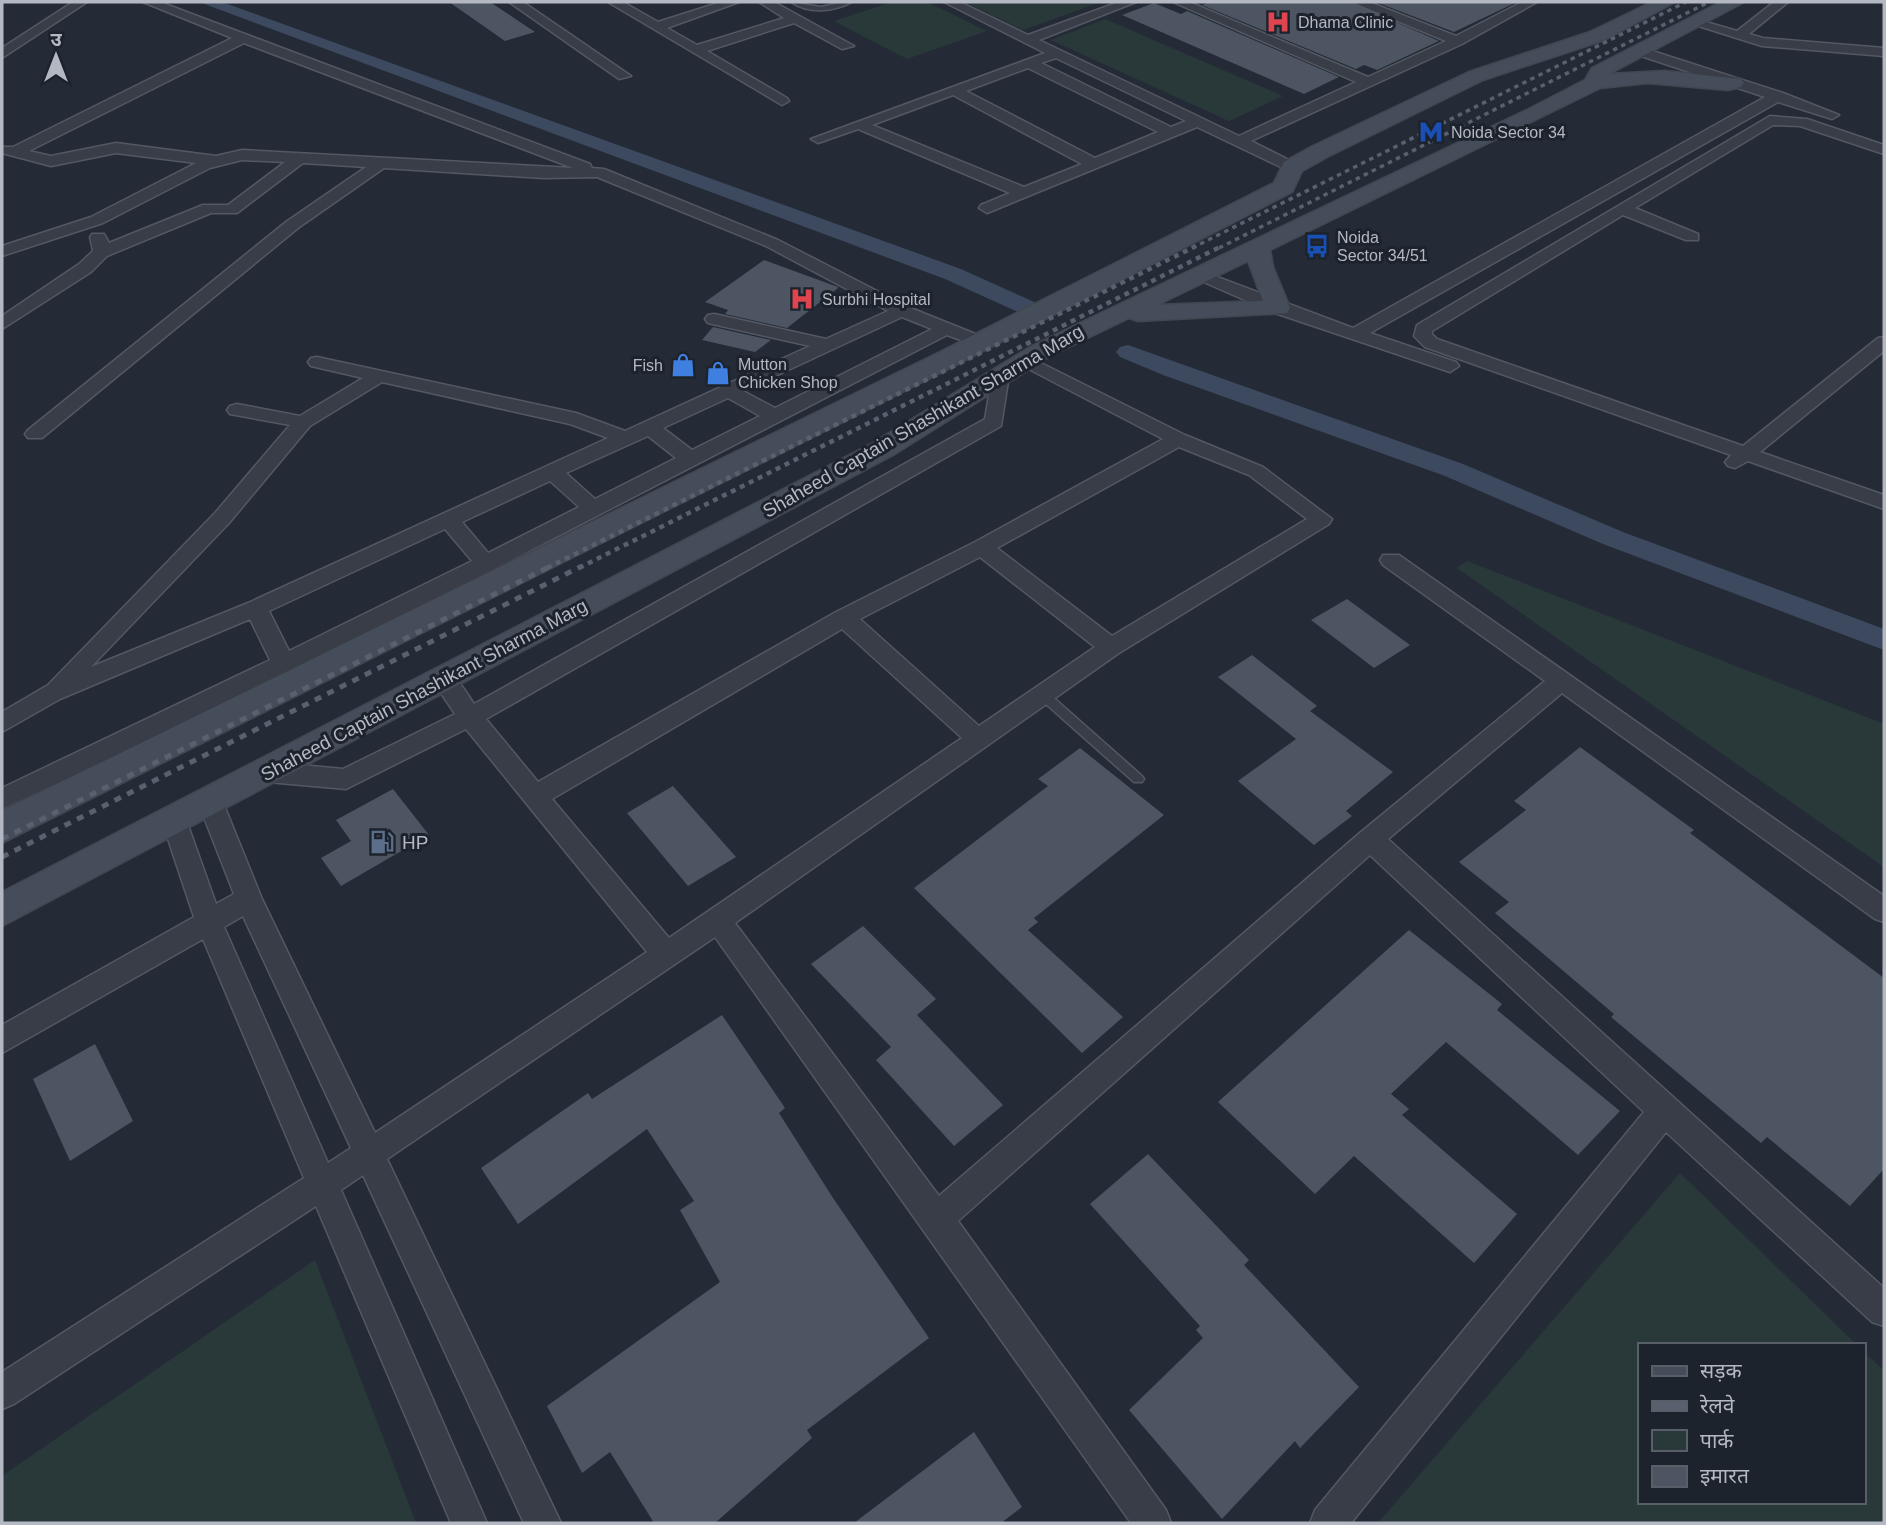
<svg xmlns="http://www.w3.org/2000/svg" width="1886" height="1525" viewBox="0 0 1886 1525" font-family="Helvetica,'Noto Sans Devanagari',sans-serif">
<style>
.green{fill:#29393a}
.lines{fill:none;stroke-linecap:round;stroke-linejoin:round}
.canal{fill:#3c495e;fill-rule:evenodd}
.building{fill:#4d5562}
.lane-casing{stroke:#535862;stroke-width:3}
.street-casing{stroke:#535862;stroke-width:3}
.secondary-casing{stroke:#414750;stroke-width:3}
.lane{fill:#383d47;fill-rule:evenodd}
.street{fill:#383d47;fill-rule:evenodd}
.secondary{fill:#464d5a;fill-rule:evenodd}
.rail-far2{stroke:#5a616e;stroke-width:3.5;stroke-dasharray:4.5 4.5;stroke-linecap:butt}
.rail-far1{stroke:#5a616e;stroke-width:4.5;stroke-dasharray:5 5;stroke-linecap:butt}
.rail{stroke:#5a616e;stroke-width:5;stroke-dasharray:7 7;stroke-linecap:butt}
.labels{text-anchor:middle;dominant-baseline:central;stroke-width:6;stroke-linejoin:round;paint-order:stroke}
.far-poi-label{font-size:16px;fill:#b3b8c3;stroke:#1d232c;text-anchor:start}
.street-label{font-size:19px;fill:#b3b8c3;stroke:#1d232c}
.poi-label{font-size:19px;fill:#b3b8c3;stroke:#1d232c;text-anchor:start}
</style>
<rect width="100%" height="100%" fill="#242b37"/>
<path class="green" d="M892,2H927L987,31L907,59L834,21Z
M965,2H1101L1023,30Z
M1105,19L1283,96L1229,121L1051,40Z
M1467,561L1884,724V867L1457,568Z
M1680,1173L1857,1345H1639V1502H1863V1351L1884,1371V1523H1378Z
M315,1260L416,1523H2V1476Z"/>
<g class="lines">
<path class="canal" d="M199,2H222L961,269L1043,306L1046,311L1035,318L1027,316L945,279Z
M1128,345L1463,464L1623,532L1884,629V650L1603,544L1445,476L1163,375L1120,357L1116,352L1120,347Z"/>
</g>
<path class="building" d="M449,2H490L535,32L505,41Z
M1210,2H1350L1439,41L1377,70L1364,65L1356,69L1202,5Z
M1376,2H1517L1454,32Z
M1154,3L1181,14L1187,11L1339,77L1304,94L1122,15Z
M764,260L838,287V288L787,328L725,314L728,310L705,302Z
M713,327L771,340L755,352L702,340Z
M1347,599L1410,645L1374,668L1311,620Z
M1252,655L1317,706L1310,711L1393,772L1346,811L1352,816L1314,845L1238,781L1296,739L1218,677Z
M1580,747L1694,830L1690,833L1884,978V1169L1850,1206L1767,1137L1761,1143L1611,1017L1614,1014L1495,913L1509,902L1459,862L1526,810L1514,801Z
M1080,748L1164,815L1034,918L1038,922L1028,930L1123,1017L1082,1053L914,888L1048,786L1038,779Z
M673,786L736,857L688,886L627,813Z
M393,789L429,835L341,886L321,858L351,841L336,820Z
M863,926L936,999L917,1015L1003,1105L954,1146L876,1060L891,1047L811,964Z
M1409,930L1502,1004L1497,1010L1620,1111L1578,1155L1446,1042L1391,1094L1409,1109L1402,1115L1517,1214L1474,1263L1354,1156L1315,1194L1218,1102Z
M722,1015L785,1108L779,1113L833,1198L929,1338L807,1430L812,1438L715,1523H654L610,1452L582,1473L547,1406L720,1282L680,1210L694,1201L647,1129L518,1224L481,1168L588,1093L592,1099Z
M95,1044L133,1121L70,1161L33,1079Z
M1148,1154L1249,1260L1244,1265L1359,1387L1300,1448L1295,1441L1222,1519L1129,1410L1203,1338L1196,1330L1200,1326L1090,1204Z
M974,1432L1022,1507L1001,1523H854Z"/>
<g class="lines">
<g class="lane-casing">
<path id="lane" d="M791,2L821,7L843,2H852C833,12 809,14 791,2Z
M1042,690L1046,691L1142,776L1144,779L1142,782H1134L1038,697L1036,694L1038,691Z"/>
</g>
<g class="street-casing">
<path id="street" d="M73,2H87L2,58V48Z
M143,2H160L590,164L592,168L604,169L778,240L908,307L983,337L986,341L977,346L947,335L494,569L130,749L2,809V788L270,660L250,619L60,699L2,732V712L48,685L215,513L290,425L230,414L227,410L230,406L237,404L300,416L363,378L311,366L308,362L311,358L317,357L576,413L625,431L810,346L708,323L705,319L708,315L714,314L826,339L888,311L766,246L597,177L544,178L384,168L298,228L42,438H28L25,434L28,430L286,222L366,167L303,163L237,213H211L107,256L91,272L2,329V316L79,264L93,251L90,237L92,234H104L109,243L203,205H228L285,162L242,160L210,168L103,223L2,256V246L91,217L196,163L116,153L51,166L2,153V147H13L232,38ZM244,43L573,168L242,150L216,156L116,143L51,156L29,151ZM902,317L932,329L775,408L743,391ZM382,382L570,424L608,438L248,603L91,667L229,523L310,426ZM728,398L760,416L692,450L663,428ZM648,436L676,458L595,499L566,473ZM550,481L579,507L488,553L462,522ZM445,529L472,561L289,651L269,611Z
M509,2H523L631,76L619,79Z
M608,2H623L658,22L721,2H739L667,28L697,45L784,18L759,2H774L854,46L842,49L794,23L707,51L787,98L789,101L782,105Z
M944,2H960L1028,35L1119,2H1136L1039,40L1239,136L1356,82L1173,2H1189L1368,77L1446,41L1352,2H1369L1456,36L1522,2H1537L1462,44L1251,141L1297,164V170H1287L1197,127L987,213L979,208L981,205L1010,193L858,129L818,143L811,139L1045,53ZM1056,58L1186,121L1171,127L1041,63ZM1028,68L1158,132L1095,158L966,91ZM953,95L1082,164L1024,187L872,125Z
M1774,2H1788L1749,34L1763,38L1884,48V56L1762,46L1689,23L1696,19L1737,31Z
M1640,47L1783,93L1839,115L1832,119L1778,102L1370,333L1456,362L1459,366L1450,372L1272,312L1190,276L1198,271L1204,272L1353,328L1765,97L1635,54L1633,51Z
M1770,116L1807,119L1884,145V154L1800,126L1773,125L1635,208L1698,234V240H1686L1623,215L1432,331V334L1437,339L1743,446L1878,338L1884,337V351L1760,452L1884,495V509L1748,461L1735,468L1728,466L1725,462L1731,455L1425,347L1414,336L1417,325Z
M1025,355L1185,435L1263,467L1332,519L1329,524L1119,653L735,923L939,1196L1361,832L1545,681L1383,565L1380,560L1383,555H1399L1884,896V922L1875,919L1562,693L1388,839L1884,1288V1326L1872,1322L1666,1132L1351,1523H1310L1315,1510L1644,1112L1370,855L958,1221L1166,1510L1171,1523H1131L715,937L387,1159L561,1523H524L363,1175L341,1190L487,1523H451L316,1206L14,1404L2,1409V1372L304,1178L203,939L2,1053V1025L194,917L162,821L166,814L175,811L184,814L216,904L234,894L198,802L202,795L211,792L220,795L262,899L375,1133L647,952L466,729L346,789L268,782L259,779L256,772L259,765L268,762L343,769L455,714L432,680L436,674C455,668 464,690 474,704L985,419L993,371H1007L1009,375L1001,426L486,719L538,782L836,612L975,542L1163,439L1019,364L1016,360ZM1179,447L1249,475L1307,519L1112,636L997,548ZM980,557L1095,647L979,726L860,619ZM842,629L962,738L669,938L552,799ZM243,916L351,1148L328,1163L224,927Z"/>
</g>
<g class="secondary-casing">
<path id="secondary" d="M1652,2H1675L1604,40L1483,80L1327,157L1302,171L1292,192L958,364L2,843V811L940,352L1274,183L1284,162L1311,147L1469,72L1590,32Z
M1721,2H1744L1609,74L1664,71L1741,79L1744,83L1741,87L1728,90L1648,83L1600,88L1270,250L1273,267L1290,308L1287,313L1138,321L1129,318L1050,356L893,455L2,926V892L873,443L1032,346L1527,110L1585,80L1592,68ZM1248,261L1263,301L1157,305Z"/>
</g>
<use href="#lane" class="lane"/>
<use href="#street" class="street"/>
<use href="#secondary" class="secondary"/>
<path class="rail-far2" d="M1192,248L1686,2
M1219,248L1709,2"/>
<path class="rail-far1" d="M547,568L1196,246
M579,568L1222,246"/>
<path class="rail" d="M2,839L551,566
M2,857L582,566"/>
</g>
<defs>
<g id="hospital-bare" transform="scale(1.89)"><path d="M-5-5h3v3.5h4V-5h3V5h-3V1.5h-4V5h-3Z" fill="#e0444e" stroke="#1d232c" stroke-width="2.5" paint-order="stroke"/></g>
<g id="metro-bare" transform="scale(1.89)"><path d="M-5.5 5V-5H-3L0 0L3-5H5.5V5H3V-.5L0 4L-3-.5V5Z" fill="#1a4fb4" stroke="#1d232c" stroke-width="2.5" paint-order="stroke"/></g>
<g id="bus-bare" transform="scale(1.89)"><path d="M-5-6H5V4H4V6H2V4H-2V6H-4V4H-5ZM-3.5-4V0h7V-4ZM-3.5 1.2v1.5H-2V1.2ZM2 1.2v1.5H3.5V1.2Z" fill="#1a4fb4" stroke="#1d232c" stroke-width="2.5" paint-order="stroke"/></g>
<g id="shop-bare" transform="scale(1.89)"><path d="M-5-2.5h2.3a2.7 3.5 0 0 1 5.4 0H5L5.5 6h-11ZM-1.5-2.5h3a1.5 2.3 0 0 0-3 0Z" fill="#3f7fe0" stroke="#1d232c" stroke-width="2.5" paint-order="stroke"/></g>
<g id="fuel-bare" transform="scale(1.89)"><path d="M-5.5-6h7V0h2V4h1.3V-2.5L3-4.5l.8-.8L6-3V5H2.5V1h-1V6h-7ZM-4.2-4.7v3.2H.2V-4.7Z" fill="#5c6f8a" stroke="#1d232c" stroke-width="2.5" paint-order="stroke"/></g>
</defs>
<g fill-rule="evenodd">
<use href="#hospital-bare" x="1278" y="22"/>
<use href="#metro-bare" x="1431" y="132"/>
<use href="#bus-bare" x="1317" y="246"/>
<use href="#hospital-bare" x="802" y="299"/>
<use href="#shop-bare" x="683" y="365"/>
<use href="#shop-bare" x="718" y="373"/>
<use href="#fuel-bare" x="382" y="842"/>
</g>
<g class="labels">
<g class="far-poi-label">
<text x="1298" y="22">Dhama Clinic</text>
<text x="1451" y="132">Noida Sector 34</text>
<text x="1337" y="237">Noida<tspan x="1337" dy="18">Sector 34/51</tspan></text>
<text x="822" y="299">Surbhi Hospital</text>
<text x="738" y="364">Mutton<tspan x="738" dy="18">Chicken Shop</tspan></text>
<text x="663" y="365" text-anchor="end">Fish</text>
</g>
<g class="street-label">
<text transform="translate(923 421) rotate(-30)">Shaheed Captain Shashikant Sharma Marg</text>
<text transform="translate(424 690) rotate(-28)">Shaheed Captain Shashikant Sharma Marg</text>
</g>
<g class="poi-label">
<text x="402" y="842">HP</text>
</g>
</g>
<rect width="1886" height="1525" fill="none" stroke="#b3b8c3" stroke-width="7"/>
<rect x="1638" y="1343" width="228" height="161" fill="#1d232c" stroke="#595f68" stroke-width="2"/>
<rect x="1652" y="1366" width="35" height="10" fill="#464d5a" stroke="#595f68" stroke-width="2"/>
<text x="1700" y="1378" font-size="21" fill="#b3b8c3">सड़क</text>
<rect x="1652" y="1401" width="35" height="10" fill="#5a616e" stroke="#595f68" stroke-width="2"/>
<text x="1700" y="1413" font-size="21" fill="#b3b8c3">रेलवे</text>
<rect x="1652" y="1430" width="35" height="21" fill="#29393a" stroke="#595f68" stroke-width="2"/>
<text x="1700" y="1448" font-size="21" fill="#b3b8c3">पार्क</text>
<rect x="1652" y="1466" width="35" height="21" fill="#4d5562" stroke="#595f68" stroke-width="2"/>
<text x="1700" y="1483" font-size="21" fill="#b3b8c3">इमारत</text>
<g transform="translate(56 56)" stroke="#1d232c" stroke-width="5" paint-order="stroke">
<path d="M0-5L12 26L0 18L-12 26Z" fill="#b3b8c3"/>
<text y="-10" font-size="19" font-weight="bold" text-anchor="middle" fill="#b3b8c3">उ</text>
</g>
</svg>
